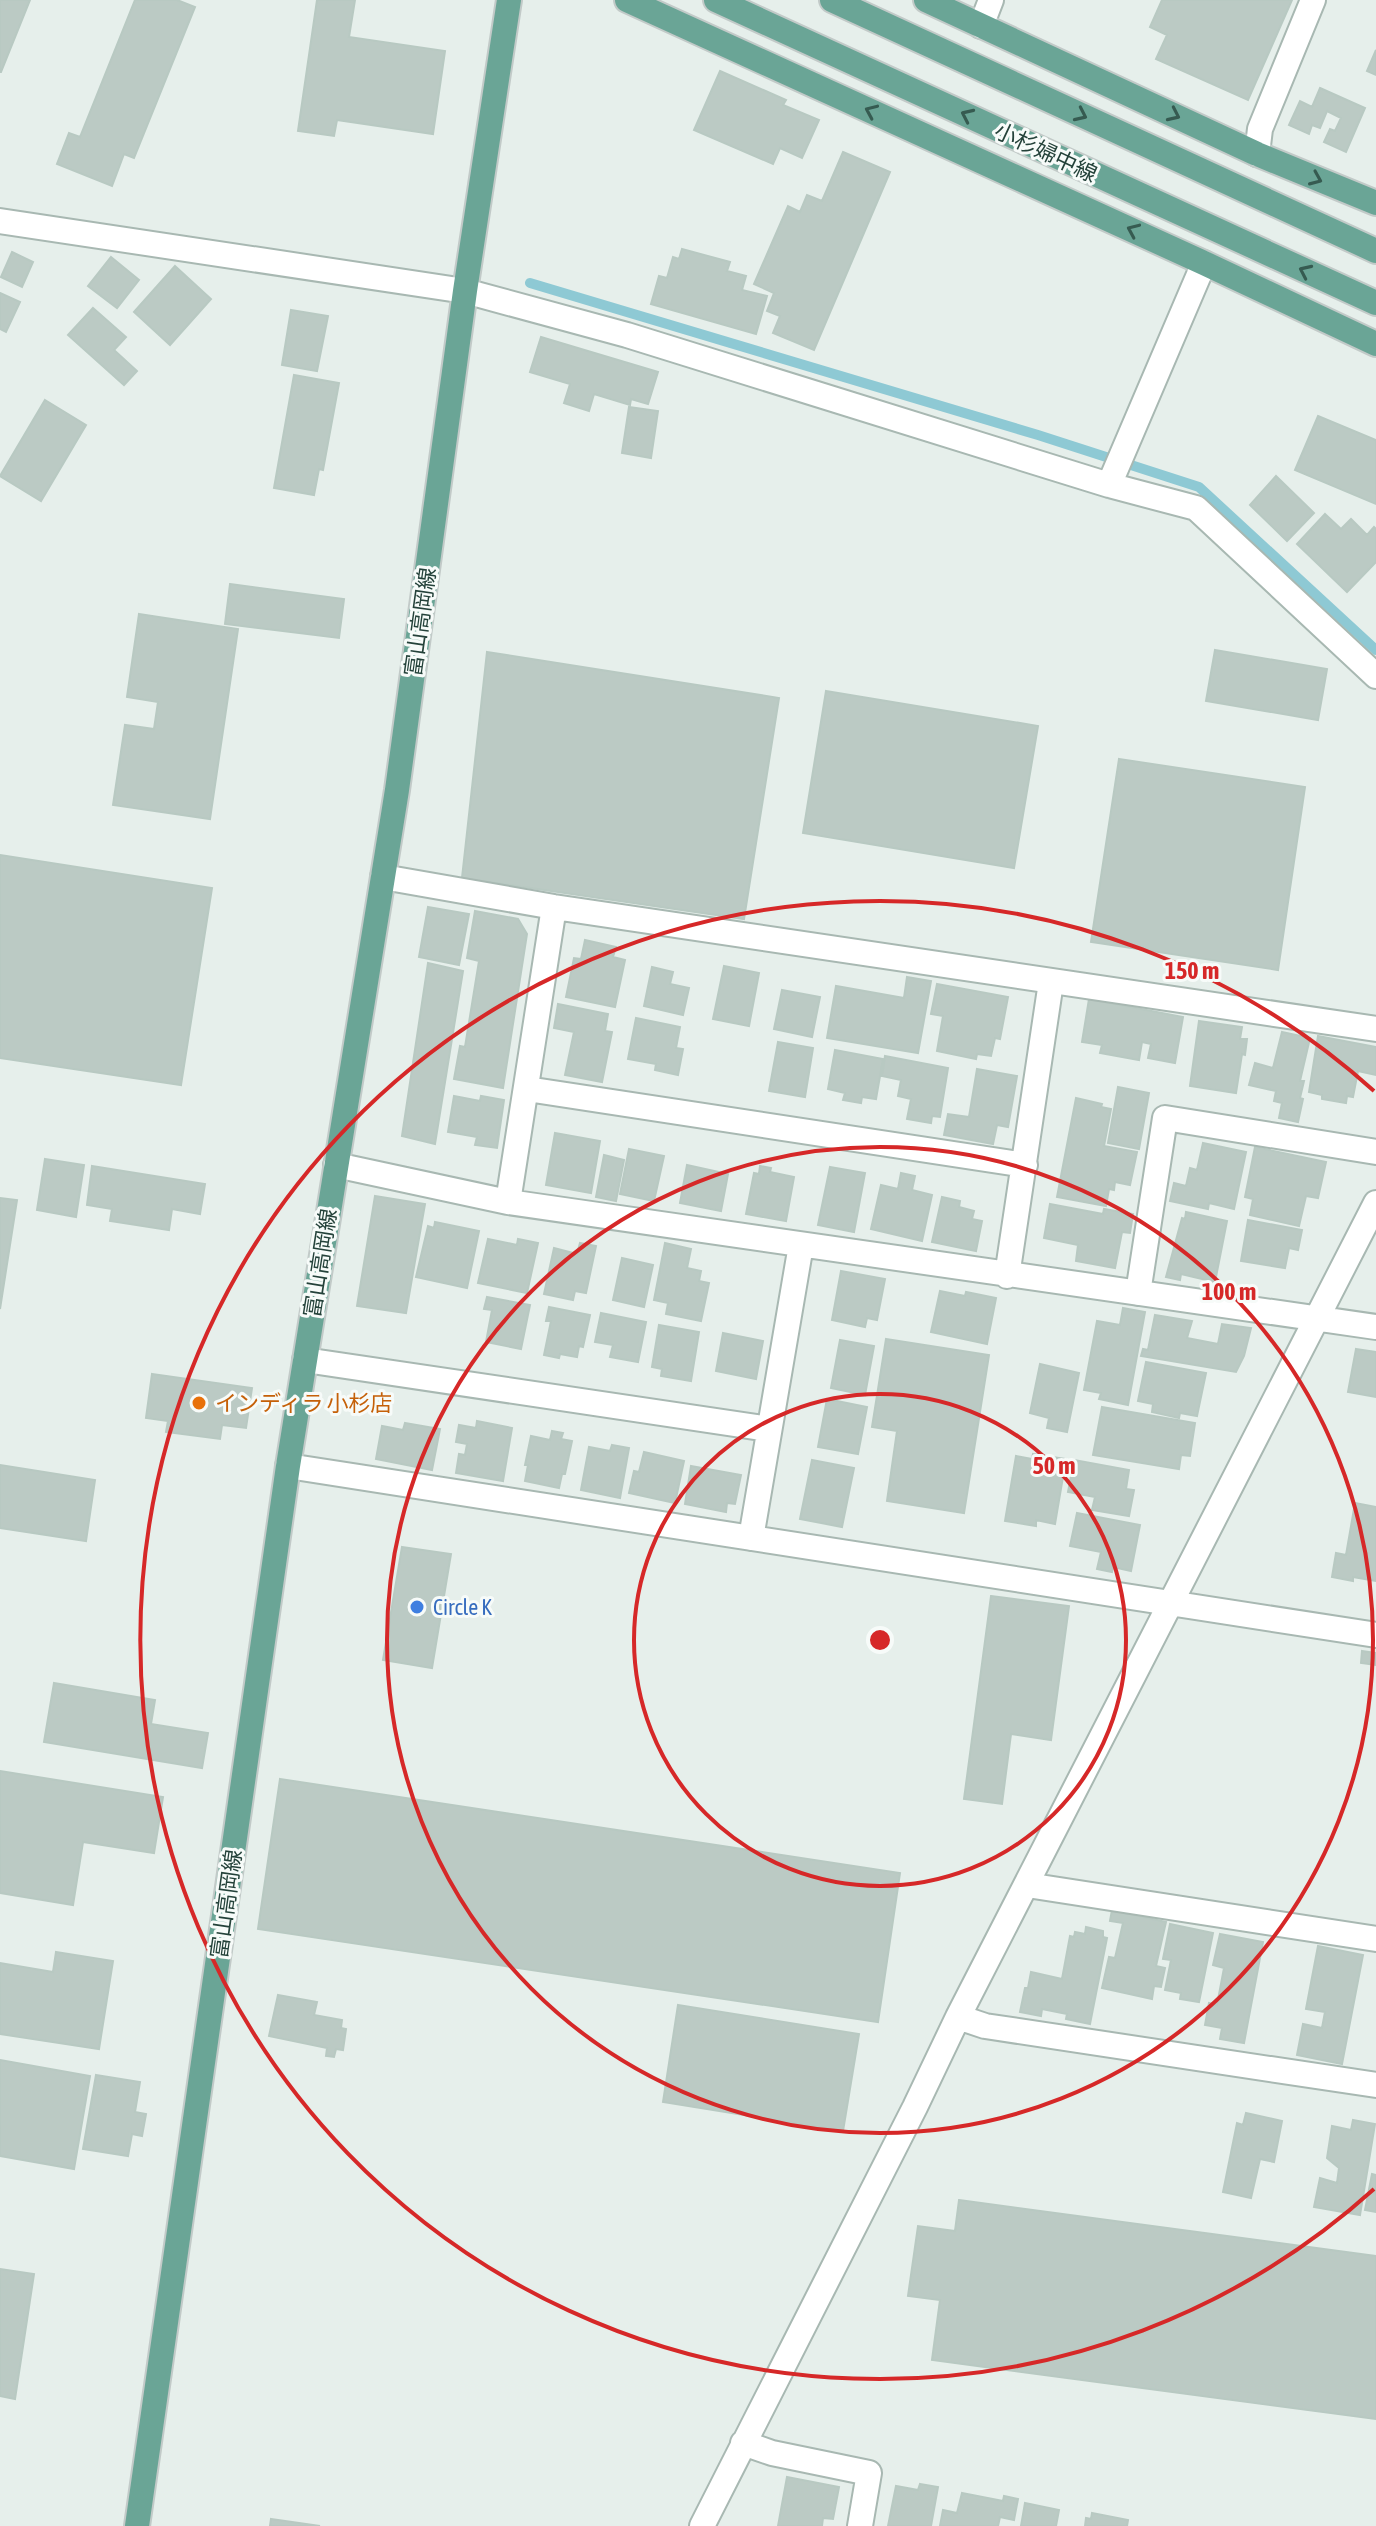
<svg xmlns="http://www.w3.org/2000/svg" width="1376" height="2526" viewBox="0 0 1376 2526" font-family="'Asap Condensed','Noto Sans JP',sans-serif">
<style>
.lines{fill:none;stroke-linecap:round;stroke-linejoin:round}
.stream{stroke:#8ec9d4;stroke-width:10}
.building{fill:#bbcac4;stroke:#b8c9c2;stroke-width:2}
.minor-casing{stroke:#a8b8b2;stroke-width:28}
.major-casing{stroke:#c2cac8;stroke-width:28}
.minor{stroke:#fff;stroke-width:24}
.major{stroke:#6aa596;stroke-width:24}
.oneway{stroke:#365b51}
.ring{fill:none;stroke:#d62828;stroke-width:4}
.food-dot{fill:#e8710a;stroke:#f7fbf9;stroke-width:3}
.shop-dot{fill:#3f7fe0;stroke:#f7fbf9;stroke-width:3}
.labels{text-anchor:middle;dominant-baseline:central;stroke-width:6;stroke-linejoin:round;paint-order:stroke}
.street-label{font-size:22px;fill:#24423a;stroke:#f7fbf9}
.food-label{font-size:22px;fill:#c56008;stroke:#f7fbf9;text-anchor:start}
.shop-label{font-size:22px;fill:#366cbe;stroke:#f7fbf9;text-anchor:start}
.centre{fill:#d62828;stroke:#f7fbf9;stroke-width:4}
.ring-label{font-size:24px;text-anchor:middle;font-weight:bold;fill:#d62828;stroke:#f7fbf9;stroke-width:6;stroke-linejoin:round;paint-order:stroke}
</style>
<rect width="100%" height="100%" fill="#e6efeb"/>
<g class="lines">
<path class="stream" d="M530,283L1038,435L1199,487L1376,650"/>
</g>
<path class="building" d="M0,0H30L1,72H0Z
M135,0H177L195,7L134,158L124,154L112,186L57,164L69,133L80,137Z
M317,0H355L349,37L445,51L433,134L337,120L334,136L298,131Z
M1162,0H1292L1248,100L1156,59L1167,35L1150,27Z
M1376,50V75L1367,71Z
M720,71L786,100L783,105L819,120L802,158L780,148L773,164L694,130Z
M1320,88L1365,108L1346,152L1324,142L1330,129L1335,131L1341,118L1327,111L1320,128L1312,125L1309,134L1289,125L1300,101L1312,107Z
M843,152L890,172L814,350L773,333L780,316L767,311L774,293L754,284L788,206L800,212L807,195L822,201Z
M682,249L730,262L727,271L746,276L742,290L767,296L756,334L651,304L659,276L667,278L673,257L679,259Z
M12,252L33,262L22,287L1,277Z
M111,257L139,280L117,308L88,286Z
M175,266L211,299L170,345L134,312Z
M0,293L20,302L6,332L0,329Z
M93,308L126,337L114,350L137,371L124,385L68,335Z
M291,310L328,316L317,371L282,365Z
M541,337L658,372L648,404L631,399L630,405L594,394L589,411L564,403L570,384L530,372Z
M294,375L339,383L323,470L319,469L314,495L274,488Z
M45,400L86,425L41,501L0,476Z
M629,407L658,411L651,458L622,453Z
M1318,416L1376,440V504L1295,470Z
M1276,476L1314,513L1287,541L1250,505Z
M1325,514L1341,529L1351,519L1367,535L1374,527L1376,529V562L1347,592L1297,544Z
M230,584L344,599L339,638L225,624Z
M139,614L238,629L210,819L113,805L125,725L154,729L158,702L127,697Z
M1215,650L1327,669L1318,720L1206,701Z
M487,652L779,698L744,919L462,878Z
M826,691L1038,726L1014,868L803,833Z
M1119,759L1305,787L1278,970L1091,942Z
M0,855L212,888L181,1085L0,1058Z
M428,907L469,914L459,965L419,957Z
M475,911L518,919L527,934L503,1088L454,1079L460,1046L465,1047L479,961L467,958Z
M585,940L616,947L613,957L625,960L615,1007L566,997L574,958L581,959Z
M428,963L463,971L435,1144L402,1136Z
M724,966L759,973L749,1026L713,1019Z
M652,967L673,972L670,984L689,988L683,1015L644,1006Z
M907,977L931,981L918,1053L827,1038L836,986L904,998Z
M937,984L1008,997L1000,1039L995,1038L991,1056L977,1054L976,1059L937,1051L943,1016L931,1014Z
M782,990L820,997L812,1037L774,1029Z
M1089,999L1183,1017L1175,1063L1148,1058L1151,1044L1142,1042L1139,1060L1100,1053L1102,1045L1082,1042Z
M558,1004L608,1014L605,1031L612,1032L602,1082L565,1075L574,1032L554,1028Z
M636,1018L680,1027L676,1048L683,1049L678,1075L655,1070L656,1064L628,1059Z
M1199,1021L1242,1027L1240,1039H1247L1245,1055L1242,1054L1236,1093L1190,1086Z
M1282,1032L1310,1038L1300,1081H1304L1300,1098L1303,1099L1298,1122L1279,1118L1282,1103L1274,1101L1276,1091L1249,1085L1255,1063L1273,1068Z
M1318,1036L1376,1047V1075L1358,1071L1353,1097L1347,1096L1346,1103L1322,1099V1095L1309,1092Z
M778,1042L813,1048L805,1097L769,1091Z
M835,1050L883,1059L876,1099L862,1097L861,1103L843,1100L845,1093L828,1089Z
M885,1056L948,1068L940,1117L932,1116L931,1123L907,1119L911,1099L898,1096L901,1080L882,1076Z
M977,1069L1017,1076L1008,1127L997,1125L993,1144L944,1135L948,1114L969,1117Z
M1118,1087L1149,1093L1139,1149L1108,1143Z
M454,1096L480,1101L481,1096L504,1100L497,1148L475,1145L477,1137L448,1132Z
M1076,1098L1102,1104L1101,1107L1111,1109L1104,1146L1137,1152L1130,1185L1115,1182L1114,1190L1109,1189L1106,1206L1057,1197Z
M555,1133L600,1141L591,1193L546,1185Z
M1203,1143L1246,1152L1234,1209L1209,1203L1208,1209L1170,1201L1174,1183L1186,1186L1190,1168L1197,1170Z
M1255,1147L1326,1162L1318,1198L1306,1196L1299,1226L1250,1215L1253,1199L1245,1197Z
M629,1149L664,1156L654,1201L620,1194Z
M604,1155L624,1160L616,1201L596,1197Z
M45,1159L84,1165L76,1217L37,1210Z
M687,1165L728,1174L721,1211L680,1203Z
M92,1166L205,1184L200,1214L172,1209L169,1230L110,1221L112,1209L87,1205Z
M760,1166L771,1168L770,1172L794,1177L786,1221L746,1214L754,1173L759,1174Z
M830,1167L865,1173L854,1232L818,1225Z
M901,1173L915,1176L912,1190L932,1195L922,1241L871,1229L881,1185L898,1189Z
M375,1196L425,1204L406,1313L357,1306Z
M942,1197L960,1201L959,1207L974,1211L972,1219L982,1221L976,1251L932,1242Z
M0,1198L17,1200L0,1309Z
M1050,1204L1103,1214L1104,1209L1133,1214L1130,1233L1122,1232L1115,1268L1076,1261L1078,1245L1044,1238Z
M1186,1212L1227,1221L1215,1282L1181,1274L1180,1280L1166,1277L1182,1218L1185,1219Z
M1248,1220L1302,1230L1298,1250L1289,1248L1285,1268L1241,1261Z
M435,1222L479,1231L467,1288L416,1277L428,1226L434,1228Z
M488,1239L517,1245L518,1239L538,1243L527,1293L478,1283Z
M580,1243L596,1246L586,1293L575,1291L573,1300L544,1294L554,1248L577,1254Z
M665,1243L691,1249L687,1268L701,1271L699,1281L709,1283L701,1321L666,1314L668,1303L654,1300Z
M622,1258L653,1265L644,1307L613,1300Z
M841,1271L885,1279L877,1320L867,1318L865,1327L832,1320Z
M940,1291L965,1296L966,1292L996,1298L987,1344L931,1332Z
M487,1297L530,1305L521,1349L486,1342L492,1310L484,1309Z
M549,1307L590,1315L583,1347L579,1346L577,1357L560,1354L559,1358L544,1355L551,1321H546Z
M1123,1308L1145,1312L1128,1405L1099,1399L1101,1393L1084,1390L1097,1321L1120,1325Z
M601,1313L646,1322L638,1362L610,1357L613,1345L595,1342Z
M1155,1315L1192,1321L1187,1338L1218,1344L1222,1324L1251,1328L1244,1356L1236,1372L1141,1356L1143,1349L1148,1350Z
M659,1325L699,1332L691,1381L661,1376L662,1369L652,1367Z
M723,1333L763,1341L756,1379L716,1371Z
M886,1339L989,1355L964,1513L887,1501L897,1431L872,1427Z
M840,1340L874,1346L865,1395L831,1388Z
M1356,1349L1376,1352V1397L1348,1392Z
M1146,1362L1206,1373L1197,1416L1180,1413L1179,1418L1152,1412L1153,1404L1138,1401Z
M1040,1364L1079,1373L1067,1432L1047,1428L1049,1418L1030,1413Z
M152,1374L252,1388L246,1428L222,1425L220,1439L166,1432L168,1421L146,1418Z
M827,1399L867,1407L858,1454L818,1447Z
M1102,1407L1195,1423L1190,1456L1181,1455L1179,1469L1093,1455Z
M477,1421L512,1428L503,1481L456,1473L459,1454L465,1455L467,1444L456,1442L459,1425L476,1428Z
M405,1423L440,1429L432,1470L376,1459L382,1426L403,1430Z
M552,1431L563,1433L561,1439L572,1441L565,1474H562L559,1488L525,1481L528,1465H525L531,1436L550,1440Z
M612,1445L629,1448L620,1498L581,1490L589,1447L610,1451Z
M644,1452L684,1461L675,1503L629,1493L634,1471L639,1472Z
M1033,1454L1066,1459L1055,1524L1036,1520V1526L1005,1521L1016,1456L1032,1459Z
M812,1460L854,1468L842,1527L800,1519Z
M1074,1460L1129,1470L1126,1489L1134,1490L1129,1516L1092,1510L1095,1497L1068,1492Z
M0,1465L95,1480L86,1541L0,1528Z
M691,1466L741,1475L735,1504L727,1503L726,1512L685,1504Z
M1355,1503L1376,1507V1581L1353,1577V1581L1332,1577L1336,1553L1346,1555Z
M1077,1513L1140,1525L1131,1571L1113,1567L1112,1572L1097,1569L1101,1552L1070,1546Z
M402,1547L451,1554L432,1668L383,1660Z
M991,1596L1069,1606L1051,1740L1011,1734L1002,1804L964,1799Z
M1362,1651L1376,1653V1665L1361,1663Z
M54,1683L155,1700L151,1724L208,1733L202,1768L44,1742Z
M0,1771L163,1797L154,1853L83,1842L73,1905L0,1893Z
M280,1779L900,1873L878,2022L258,1929Z
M1112,1910L1166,1922L1156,1966L1165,1968L1161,1987L1154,1986L1152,1999L1102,1988L1109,1957L1115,1958L1123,1923L1110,1921Z
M1170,1924L1213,1933L1199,2002L1180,1999L1181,1993L1165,1990L1171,1960L1163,1959Z
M1086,1927L1103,1931V1937L1107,1938L1090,2024L1066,2019L1067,2014L1042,2009L1041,2016L1020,2012L1025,1988H1028L1031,1972L1062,1979L1070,1936L1074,1937L1075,1932L1085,1934Z
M1220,1934L1263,1942L1244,2043L1220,2039L1222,2028L1205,2025L1209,2003L1217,2005L1224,1968L1213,1965Z
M1318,1946L1363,1955L1342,2064L1297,2055L1303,2024L1322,2028L1325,2012L1306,2009Z
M56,1952L113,1961L99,2049L0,2034V1963L53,1972Z
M278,1995L317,2002L314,2015L342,2020L341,2028L346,2029L343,2050L336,2049L334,2057L326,2056L327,2048L269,2036Z
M678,2005L859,2034L843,2131L663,2102Z
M0,2060L90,2076L74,2169L0,2156Z
M96,2075L140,2082L135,2112L146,2114L142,2136L132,2134L128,2156L83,2149Z
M1246,2113L1282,2121L1274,2162L1260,2159L1251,2198L1223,2192L1237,2123L1243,2125Z
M1353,2120L1375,2124L1360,2215L1314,2207L1320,2178L1337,2183L1339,2168L1327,2158L1332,2126L1351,2130Z
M1372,2174L1376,2175V2212L1365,2210Z
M959,2200L1376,2256V2419L932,2360L940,2300L908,2296L918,2226L955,2231Z
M0,2269L34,2274L15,2399L0,2396Z
M787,2477L839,2487L833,2519L823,2518L822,2526H778Z
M920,2484L938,2487L931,2526H888L896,2486L918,2490Z
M962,2493L1003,2501L1004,2496L1018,2499L1014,2520L1000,2517L998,2526H940L943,2510L957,2513Z
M1025,2503L1059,2510L1056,2526H1021Z
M1092,2513L1128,2520L1127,2526H1085L1086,2518L1091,2519Z
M271,2519L320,2526H270Z"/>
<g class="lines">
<g class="minor-casing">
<path id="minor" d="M981,26L991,0
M1257,154L1260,129L1313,0
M0,221L465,291L627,335L1109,485L1196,508L1376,676
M1109,485L1204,263
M383,877L554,907L1376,1029
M527,1089L1025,1165
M336,1165L508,1202L1376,1327
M508,1202L554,907
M1007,1276L1051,982
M1138,1293L1165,1118L1376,1152
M305,1360L769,1429
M288,1466L1376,1635
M751,1538L801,1245
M1027,1885L1376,1939
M958,2017L985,2026L1376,2085
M743,2443L772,2453L869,2473L860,2526
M702,2526L915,2107L958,2017L1376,1203"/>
</g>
<g class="major-casing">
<path id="major" d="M627,0L1204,263L1376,344
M716,0L1376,303
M832,0L1376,251
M926,0L1257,154L1376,203
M137,2526L288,1466L397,790L465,291L509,0"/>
</g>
<use href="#minor" class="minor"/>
<use href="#major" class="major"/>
</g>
<defs><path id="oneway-chevron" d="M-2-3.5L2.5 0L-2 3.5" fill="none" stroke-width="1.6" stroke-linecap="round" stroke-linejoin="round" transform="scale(2)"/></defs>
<g class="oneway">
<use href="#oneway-chevron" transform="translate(871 111) rotate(-156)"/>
<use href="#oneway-chevron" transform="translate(967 115) rotate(-155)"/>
<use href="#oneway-chevron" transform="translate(1081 115) rotate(25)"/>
<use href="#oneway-chevron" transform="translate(1174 115) rotate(25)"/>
<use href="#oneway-chevron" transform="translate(1316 179) rotate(23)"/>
<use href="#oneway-chevron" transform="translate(1133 230) rotate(-156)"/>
<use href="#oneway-chevron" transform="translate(1305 271) rotate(-155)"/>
</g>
<g class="ring">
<circle cx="880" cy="1640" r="246"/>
<circle cx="880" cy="1640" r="493"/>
<path d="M1374 2189A739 739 0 1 1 1374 1091"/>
</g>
<circle class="food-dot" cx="199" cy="1403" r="8"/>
<circle class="shop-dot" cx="417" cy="1607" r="8"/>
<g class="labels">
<g class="street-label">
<text transform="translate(1046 152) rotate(25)">小杉婦中線</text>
<text transform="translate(420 622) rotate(-82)">富山高岡線</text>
<text transform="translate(320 1263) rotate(-81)">富山高岡線</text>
<text transform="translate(226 1904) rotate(-82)">富山高岡線</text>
</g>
<g class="food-label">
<text x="215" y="1403">インディラ 小杉店</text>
</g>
<g class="shop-label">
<text x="433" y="1607">Circle K</text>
</g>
</g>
<circle cx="880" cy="1640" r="12" class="centre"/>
<g class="ring-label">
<text x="1192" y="979">150 m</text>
<text x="1229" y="1300">100 m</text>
<text x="1054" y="1474">50 m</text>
</g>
</svg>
